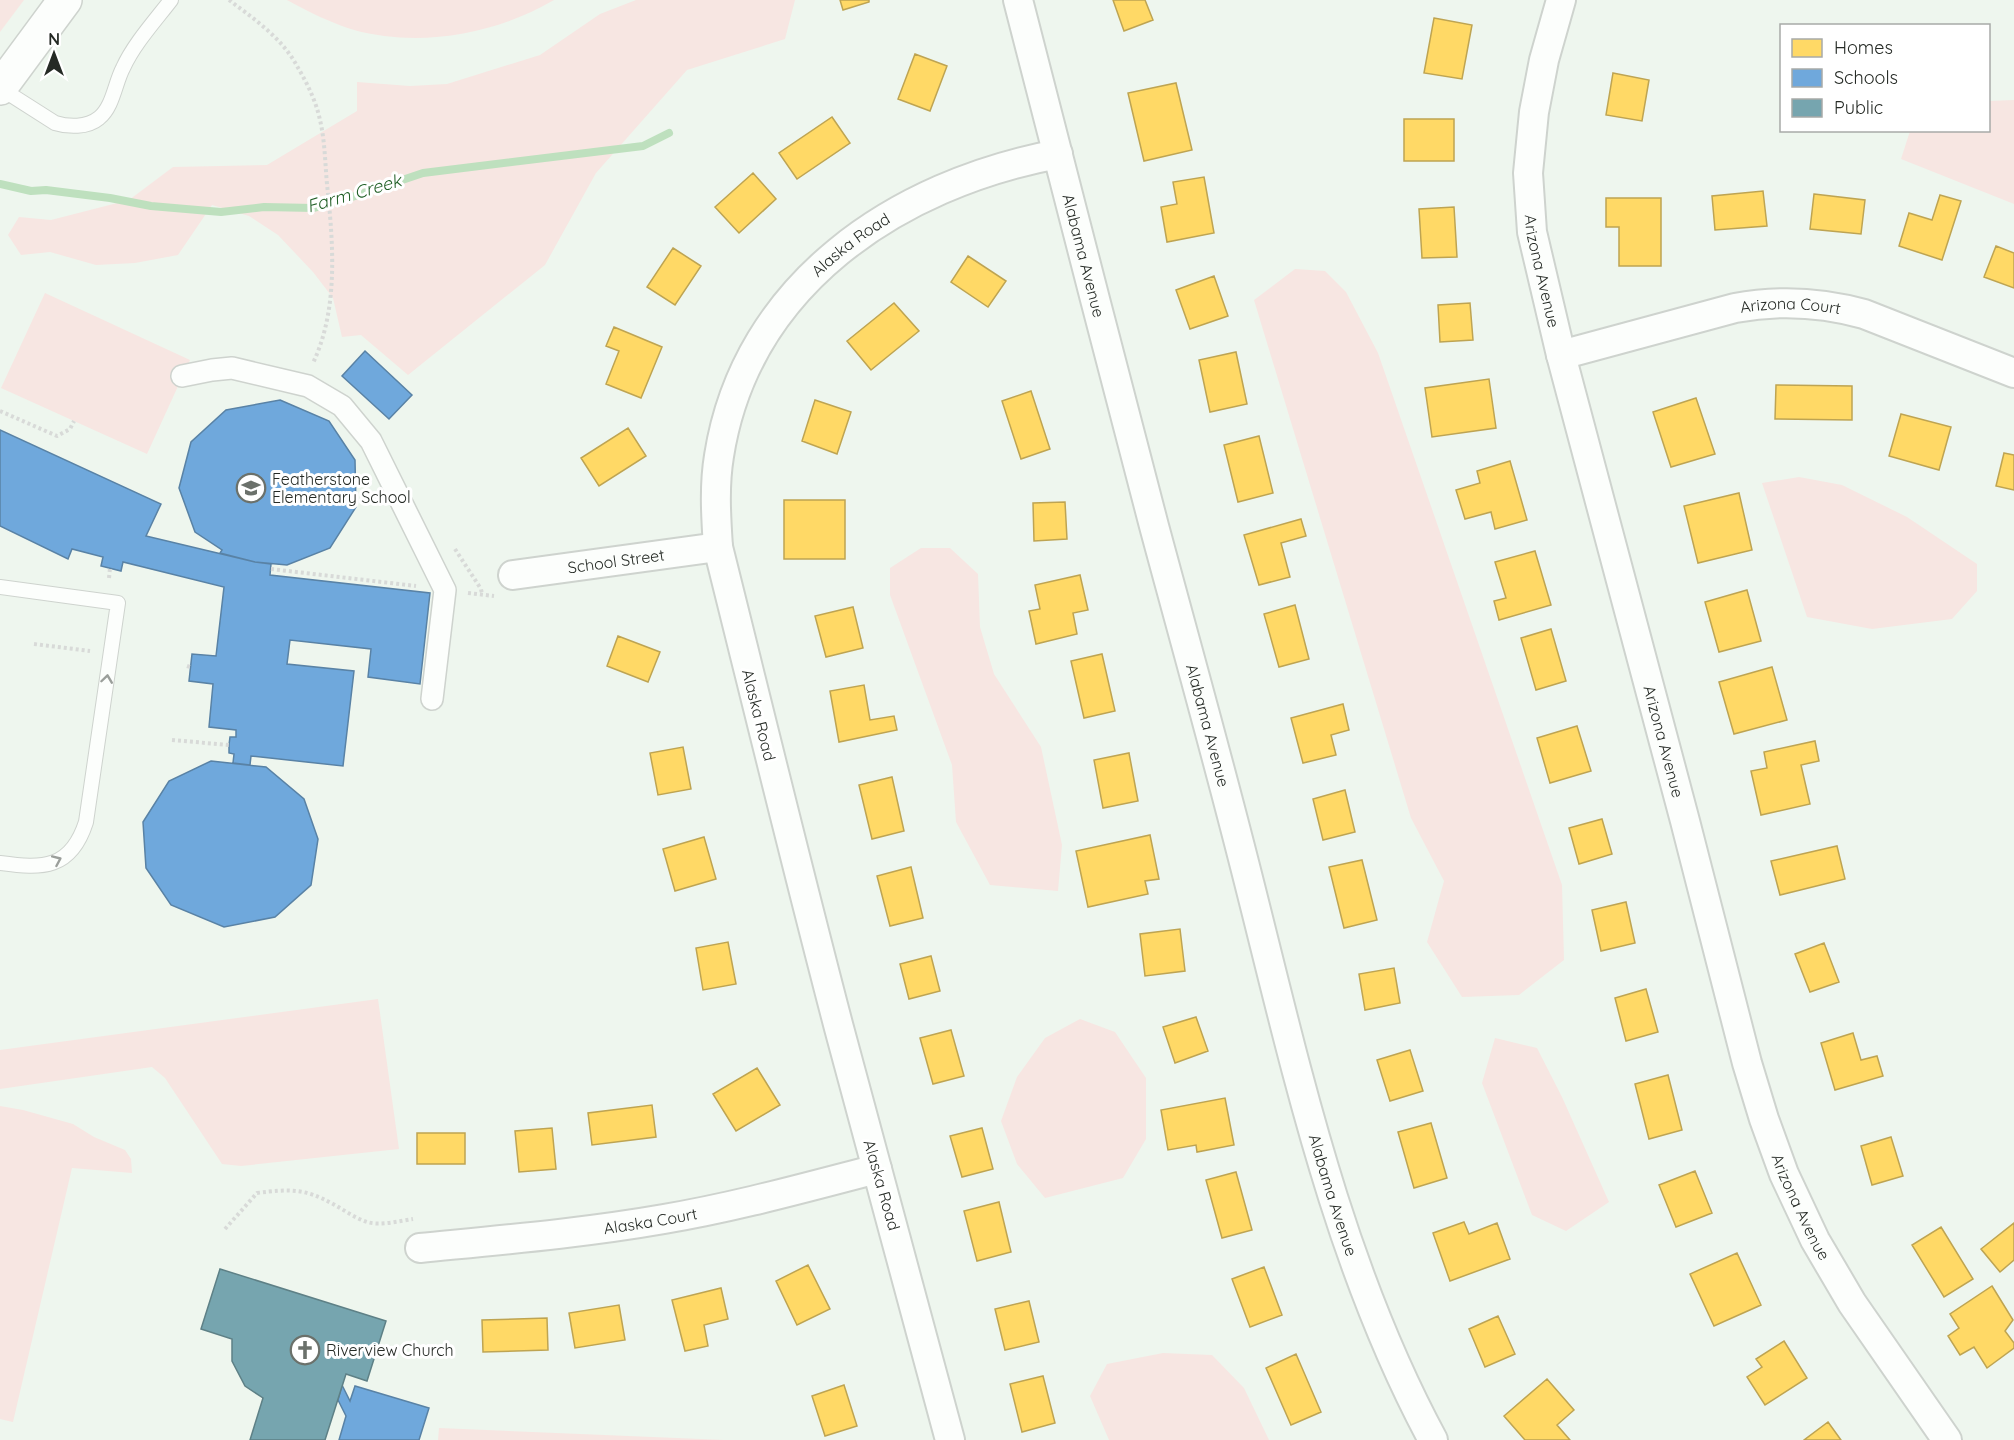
<svg xmlns="http://www.w3.org/2000/svg" width="2014" height="1440" viewBox="0 0 2014 1440" font-family="Quicksand,sans-serif">
<style>
.green{fill:#f7e6e2}
.homes{fill:#ffd966;stroke:#bea452;stroke-width:1.5}
.schools{fill:#6fa8dc;stroke:#5982a5;stroke-width:1.5}
.public{fill:#76a5af;stroke:#5e8086;stroke-width:1.5}
.lines{fill:none;stroke-linecap:round;stroke-linejoin:round}
.stream{stroke:#bee0be;stroke-width:8}
.service-casing{stroke:#ced3ce;stroke-width:16}
.pedestrian-casing{stroke:#ced3ce;stroke-width:24}
.minor-casing{stroke:#ced3ce;stroke-width:32}
.tertiary-casing{stroke:#ced3ce;stroke-width:36}
.path{stroke:#d8dad8;stroke-width:4;stroke-dasharray:3 3;stroke-linecap:butt}
.service{stroke:#fcfefc;stroke-width:14}
.pedestrian{stroke:#fcfefc;stroke-width:21}
.minor{stroke:#fcfefc;stroke-width:28}
.tertiary{stroke:#fcfefc;stroke-width:33}
.oneway{stroke:#9b9f9b}
.labels{text-anchor:middle;dominant-baseline:central;stroke-width:6;stroke-linejoin:round;paint-order:stroke}
.street-label{font-size:16px;fill:#252a25;stroke:#fff}
.poi-label{font-size:16px;fill:#252a25;stroke:#fff;text-anchor:start}
.water-label{font-size:18px;font-style:italic;fill:#215f26;stroke:#fff}
</style>
<rect width="100%" height="100%" fill="#eef6ee"/>
<path class="green" d="M0,0H24L0,32Z
M287,0H554C496,34 420,48 354,30C331,23 309,12 287,0Z
M636,0H795L785,39L687,70L596,173L545,265L408,375L361,335L342,337L333,298L313,272L278,235L249,216L212,205L178,255L135,263L96,265L50,252L21,255L8,235L19,217L51,220L129,200L173,167L267,165L357,111V82L410,86L447,84L540,55L600,14Z
M2014,100V204L1901,159L1910,131L1988,130L1989,101Z
M1295,269L1325,271L1346,292L1378,353L1562,885L1564,960L1519,995L1462,997L1427,942L1444,881L1411,818L1254,300Z
M45,293L190,360L147,454L1,388Z
M1799,477L1842,485L1907,517L1977,564V591L1952,619L1872,629L1807,617L1762,483Z
M921,548H950L978,574L980,627L994,674L1041,747L1062,845L1058,891L990,885L956,822L952,765L890,595V568Z
M378,999L399,1149L241,1166L222,1164L165,1078L152,1067L0,1089V1050Z
M1080,1019L1115,1032L1146,1078V1139L1123,1178L1045,1198L1017,1164L1001,1121L1017,1077L1045,1038Z
M1495,1038L1537,1048L1562,1097L1609,1202L1566,1231L1532,1215L1482,1083Z
M0,1106L23,1110L73,1124L94,1137L125,1150L131,1159L132,1173L72,1168L13,1422L0,1419Z
M1163,1353L1212,1355L1244,1388L1269,1440H1109L1090,1396L1107,1364Z
M439,1428L725,1440H438Z"/>
<path class="homes" d="M840,0H869V2L843,10Z
M1113,0H1145L1153,20L1124,31Z
M1434,18L1472,25L1462,79L1424,73Z
M915,54L947,66L930,111L898,99Z
M1613,73L1649,80L1642,121L1606,115Z
M1176,83L1192,150L1144,161L1128,93Z
M832,117L850,143L797,179L779,153Z
M1404,119H1454V161H1404Z
M753,173L776,199L739,233L715,207Z
M1204,177L1214,233L1167,242L1161,207L1177,204L1173,182Z
M1763,191L1767,226L1715,230L1712,196Z
M1814,194L1865,200L1861,234L1810,229Z
M1940,195L1961,201L1942,260L1899,246L1909,213L1932,220Z
M1606,198H1661V266H1619V227H1606Z
M1454,207L1457,257L1422,258L1419,209Z
M1996,246L2014,253V288L1984,277Z
M673,248L701,266L675,305L647,287Z
M968,256L1006,281L988,307L951,282Z
M1214,276L1228,316L1190,329L1176,290Z
M894,303L919,331L871,370L847,341Z
M1470,303L1473,340L1440,342L1438,305Z
M614,327L662,347L641,398L606,384L619,351L606,346Z
M1236,352L1247,404L1210,412L1199,360Z
M1489,379L1496,428L1432,437L1425,388Z
M1776,385L1852,386V420L1775,419Z
M1031,391L1050,449L1021,459L1002,401Z
M1696,398L1715,454L1671,467L1653,412Z
M815,400L851,412L837,454L802,441Z
M1901,414L1951,427L1939,470L1889,456Z
M628,428L646,456L599,486L581,458Z
M1259,436L1273,493L1238,502L1224,445Z
M2004,453L2014,455V490L1996,486Z
M1510,461L1527,520L1495,529L1491,512L1465,519L1456,490L1480,483L1477,471Z
M1739,493L1752,550L1698,563L1684,506Z
M784,500H845V559H784Z
M1065,502L1067,539L1034,541L1033,503Z
M1301,519L1306,536L1281,543L1290,577L1259,585L1244,535Z
M1535,551L1551,605L1499,620L1494,601L1506,598L1495,562Z
M1080,575L1088,610L1073,613L1077,634L1036,644L1029,611L1040,609L1035,585Z
M1747,590L1761,641L1719,652L1705,602Z
M1295,605L1309,659L1279,667L1264,614Z
M853,607L863,648L826,657L815,616Z
M1551,629L1566,681L1536,690L1521,638Z
M618,636L660,652L648,682L607,666Z
M1102,654L1115,711L1084,718L1071,661Z
M1772,667L1787,720L1734,734L1719,682Z
M864,685L870,720L894,716L897,730L839,742L830,691Z
M1343,704L1349,730L1331,735L1336,755L1303,763L1291,718Z
M1577,726L1591,771L1550,783L1537,738Z
M1815,741L1819,761L1801,765L1810,804L1761,815L1751,771L1767,768L1764,752Z
M683,747L691,789L658,795L650,753Z
M1129,753L1138,801L1103,808L1094,760Z
M892,777L904,831L872,839L859,785Z
M1345,790L1355,832L1323,840L1313,799Z
M1602,819L1612,854L1579,864L1569,828Z
M1150,835L1159,879L1145,881L1148,894L1088,907L1076,851Z
M704,837L716,879L675,891L663,849Z
M1837,846L1845,879L1780,895L1771,861Z
M1362,860L1377,920L1344,928L1329,867Z
M911,867L923,918L890,926L877,876Z
M1626,902L1635,943L1601,951L1592,910Z
M1180,929L1185,971L1145,976L1140,934Z
M728,942L736,984L703,990L696,948Z
M1824,943L1839,982L1810,992L1795,954Z
M931,956L940,991L909,999L900,964Z
M1394,968L1400,1003L1365,1010L1359,974Z
M1646,989L1658,1032L1626,1041L1615,998Z
M1196,1017L1208,1051L1175,1063L1163,1027Z
M951,1030L964,1076L933,1084L920,1038Z
M1853,1033L1861,1060L1877,1056L1883,1076L1835,1090L1821,1043Z
M1410,1050L1423,1091L1390,1101L1377,1060Z
M757,1068L780,1105L736,1131L713,1094Z
M1668,1075L1682,1130L1649,1139L1635,1084Z
M1225,1098L1234,1145L1197,1152L1196,1145L1168,1150L1161,1110Z
M652,1105L656,1137L592,1145L588,1113Z
M1431,1123L1447,1178L1414,1188L1398,1132Z
M552,1128L556,1169L519,1172L515,1131Z
M982,1128L993,1169L962,1177L950,1136Z
M417,1133H465V1164H417Z
M1891,1137L1903,1176L1872,1185L1861,1146Z
M1695,1171L1712,1213L1676,1227L1659,1185Z
M1236,1172L1252,1230L1222,1238L1206,1180Z
M999,1202L1011,1252L977,1261L964,1211Z
M1464,1222L1469,1234L1497,1223L1510,1259L1450,1281L1433,1233Z
M2014,1223V1260L2000,1272L1981,1249Z
M1941,1227L1973,1279L1944,1297L1912,1245Z
M1737,1253L1761,1305L1714,1326L1690,1274Z
M808,1265L830,1309L797,1325L776,1281Z
M1264,1267L1282,1315L1250,1327L1232,1279Z
M1992,1286L2013,1320L2005,1331L2014,1343V1348L1987,1368L1974,1347L1960,1355L1948,1336L1959,1328L1950,1314Z
M721,1288L728,1319L704,1325L708,1346L685,1351L672,1300Z
M1029,1301L1039,1342L1005,1350L995,1309Z
M619,1305L625,1340L575,1348L569,1313Z
M1498,1316L1515,1354L1485,1367L1469,1329Z
M547,1318L548,1350L483,1352L482,1320Z
M1784,1341L1807,1378L1765,1405L1747,1377L1762,1367L1756,1359Z
M1296,1354L1321,1412L1291,1425L1266,1368Z
M1043,1376L1055,1423L1022,1432L1010,1384Z
M1547,1379L1574,1410L1557,1425L1570,1440H1525L1504,1416Z
M844,1385L857,1426L825,1436L812,1396Z
M1828,1422L1841,1440H1804Z"/>
<path class="schools" d="M365,351L412,395L389,419L342,376Z
M280,400L329,421L355,460L356,507L330,548L287,565L255,562L220,553L222,550L195,532L179,488L191,442L226,410Z
M0,430L161,504L146,536L255,562L271,564L270,575L430,593L420,684L368,677L371,649L290,640L287,664L354,671L343,766L251,756L250,765L233,763L234,754L229,753V745L230,737H236V730L209,727L213,684L189,681L192,654L216,656L224,587L123,562L121,571L101,566L103,557L72,549L68,559L0,526Z
M211,761L266,767L304,799L318,839L311,885L275,917L224,927L171,905L146,868L143,822L169,781Z
M342,1385L350,1401L355,1386L429,1408L419,1440H339L346,1416L338,1400Z"/>
<path class="public" d="M220,1269L386,1321L367,1381L346,1374L325,1440H250L263,1398L245,1386L232,1361V1339L201,1329Z"/>
<g class="lines">
<path class="stream" d="M0,184L31,191L46,190L110,198L151,206L221,212L264,207L314,208L349,198L423,173L643,146L669,133"/>
<g class="service-casing">
<path id="service" d="M0,88L55,123C68,127 87,128 99,118C113,107 115,83 123,68C134,44 154,22 171,0
M0,587L118,603L86,822C71,869 43,869 0,863"/>
</g>
<g class="pedestrian-casing">
<path id="pedestrian" d="M182,376L212,370L232,368L308,386L342,406L371,441L445,590L432,699"/>
</g>
<g class="minor-casing">
<g id="minor">
<path id="s1" d="M1018,0C1063,175 1108,351 1154,526C1182,630 1211,734 1238,839C1291,1043 1332,1253 1433,1440"/>
<path id="s2" d="M1561,0L1544,60L1534,112L1528,173L1532,232L1561,355L1685,821L1747,1063L1764,1119L1784,1174L1815,1240L1852,1303L1947,1440"/>
<path id="s3" d="M1561,355L1735,308C1778,300 1821,302 1864,314L2014,373"/>
<path id="s4" d="M513,575L718,547"/>
<path id="s5" d="M420,1248C501,1240 584,1233 664,1219C736,1207 807,1187 877,1169"/>
<path id="s6" d="M950,1440C914,1302 875,1166 839,1028C797,868 758,707 718,547C716,517 714,486 719,456C746,284 897,184 1058,154"/>
</g>
</g>
<g class="tertiary-casing">
<path id="tertiary" d="M0,88L65,0"/>
</g>
<path class="path" d="M229,0C253,18 282,38 297,66C307,83 316,101 320,120C325,141 325,163 327,184C333,242 339,308 313,363
M0,411L57,436L70,429L74,421
M455,549L481,589L482,594
M271,569L416,586
M109,578L110,568
M468,593L494,596
M34,644L90,651
M187,666L190,667
M172,740L229,745
M225,1229L257,1193C289,1189 304,1188 333,1204C344,1210 355,1218 367,1222C381,1226 399,1221 413,1219"/>
<use href="#service" class="service"/>
<use href="#pedestrian" class="pedestrian"/>
<use href="#minor" class="minor"/>
<use href="#tertiary" class="tertiary"/>
</g>
<defs><path id="oneway-chevron" d="M-2-3.5L2.5 0L-2 3.5" fill="none" stroke-width="1.6" stroke-linecap="round" stroke-linejoin="round" transform="scale(1.5)"/></defs>
<g class="oneway">
<use href="#oneway-chevron" transform="translate(107 679) rotate(-82)"/>
<use href="#oneway-chevron" transform="translate(57 860) rotate(-24)"/>
</g>
<defs>
<g id="school-ring" transform="scale(1.5)"><circle r="9.5" fill="#fff" stroke="#6b716b" stroke-width="1.5"/><path d="M0-5L7-2L0 1L-7-2ZM-4 1L0 2.5L4 1V4Q0 6-4 4Z" fill="#6b716b"/></g>
<g id="church-ring" transform="scale(1.5)"><circle r="9.5" fill="#fff" stroke="#6b716b" stroke-width="1.5"/><path d="M-1.2-6h2.4v3.5h3.3v2.4h-3.3V6h-2.4V-.1h-3.3v-2.4h3.3Z" fill="#6b716b"/></g>
</defs>
<g fill-rule="evenodd">
<use href="#school-ring" x="251" y="488"/>
<use href="#church-ring" x="305" y="1350"/>
</g>
<g class="labels">
<g class="street-label">
<text stroke="none"><textPath href="#s6" startOffset="1270">Alaska Road</textPath></text>
<text stroke="none"><textPath href="#s1" startOffset="264">Alabama Avenue</textPath></text>
<text stroke="none"><textPath href="#s2" startOffset="276">Arizona Avenue</textPath></text>
<text stroke="none"><textPath href="#s3" startOffset="236">Arizona Court</textPath></text>
<text stroke="none"><textPath href="#s4" startOffset="104">School Street</textPath></text>
<text transform="translate(759 715) rotate(76)">Alaska Road</text>
<text stroke="none"><textPath href="#s1" startOffset="750">Alabama Avenue</textPath></text>
<text stroke="none"><textPath href="#s2" startOffset="762">Arizona Avenue</textPath></text>
<text transform="translate(882 1185) rotate(74)">Alaska Road</text>
<text stroke="none"><textPath href="#s1" startOffset="1236">Alabama Avenue</textPath></text>
<text stroke="none"><textPath href="#s2" startOffset="1248">Arizona Avenue</textPath></text>
<text stroke="none"><textPath href="#s5" startOffset="232">Alaska Court</textPath></text>
</g>
<g class="poi-label">
<text x="272" y="479">Featherstone<tspan x="272" dy="18">Elementary School</tspan></text>
<text x="326" y="1350">Riverview Church</text>
</g>
<g class="water-label">
<text transform="translate(354 193) rotate(-16)">Farm Creek</text>
</g>
</g>
<rect x="1780" y="24" width="210" height="108" fill="#ffffff" stroke="#a8aaa8" stroke-width="1.5"/>
<rect x="1792" y="39" width="30" height="18" fill="#ffd966" stroke="#a8aaa8" stroke-width="1.5"/>
<text x="1834" y="54" font-size="18" fill="#252a25">Homes</text>
<rect x="1792" y="69" width="30" height="18" fill="#6fa8dc" stroke="#a8aaa8" stroke-width="1.5"/>
<text x="1834" y="84" font-size="18" fill="#252a25">Schools</text>
<rect x="1792" y="99" width="30" height="18" fill="#76a5af" stroke="#a8aaa8" stroke-width="1.5"/>
<text x="1834" y="114" font-size="18" fill="#252a25">Public</text>
<g transform="translate(54 54)" stroke="#ffffff" stroke-width="4.5" paint-order="stroke">
<path d="M0-4.5L10 22L0 15L-10 22Z" fill="#252a25"/>
<text y="-9" font-size="16" font-weight="bold" text-anchor="middle" fill="#252a25">N</text>
</g>
</svg>
